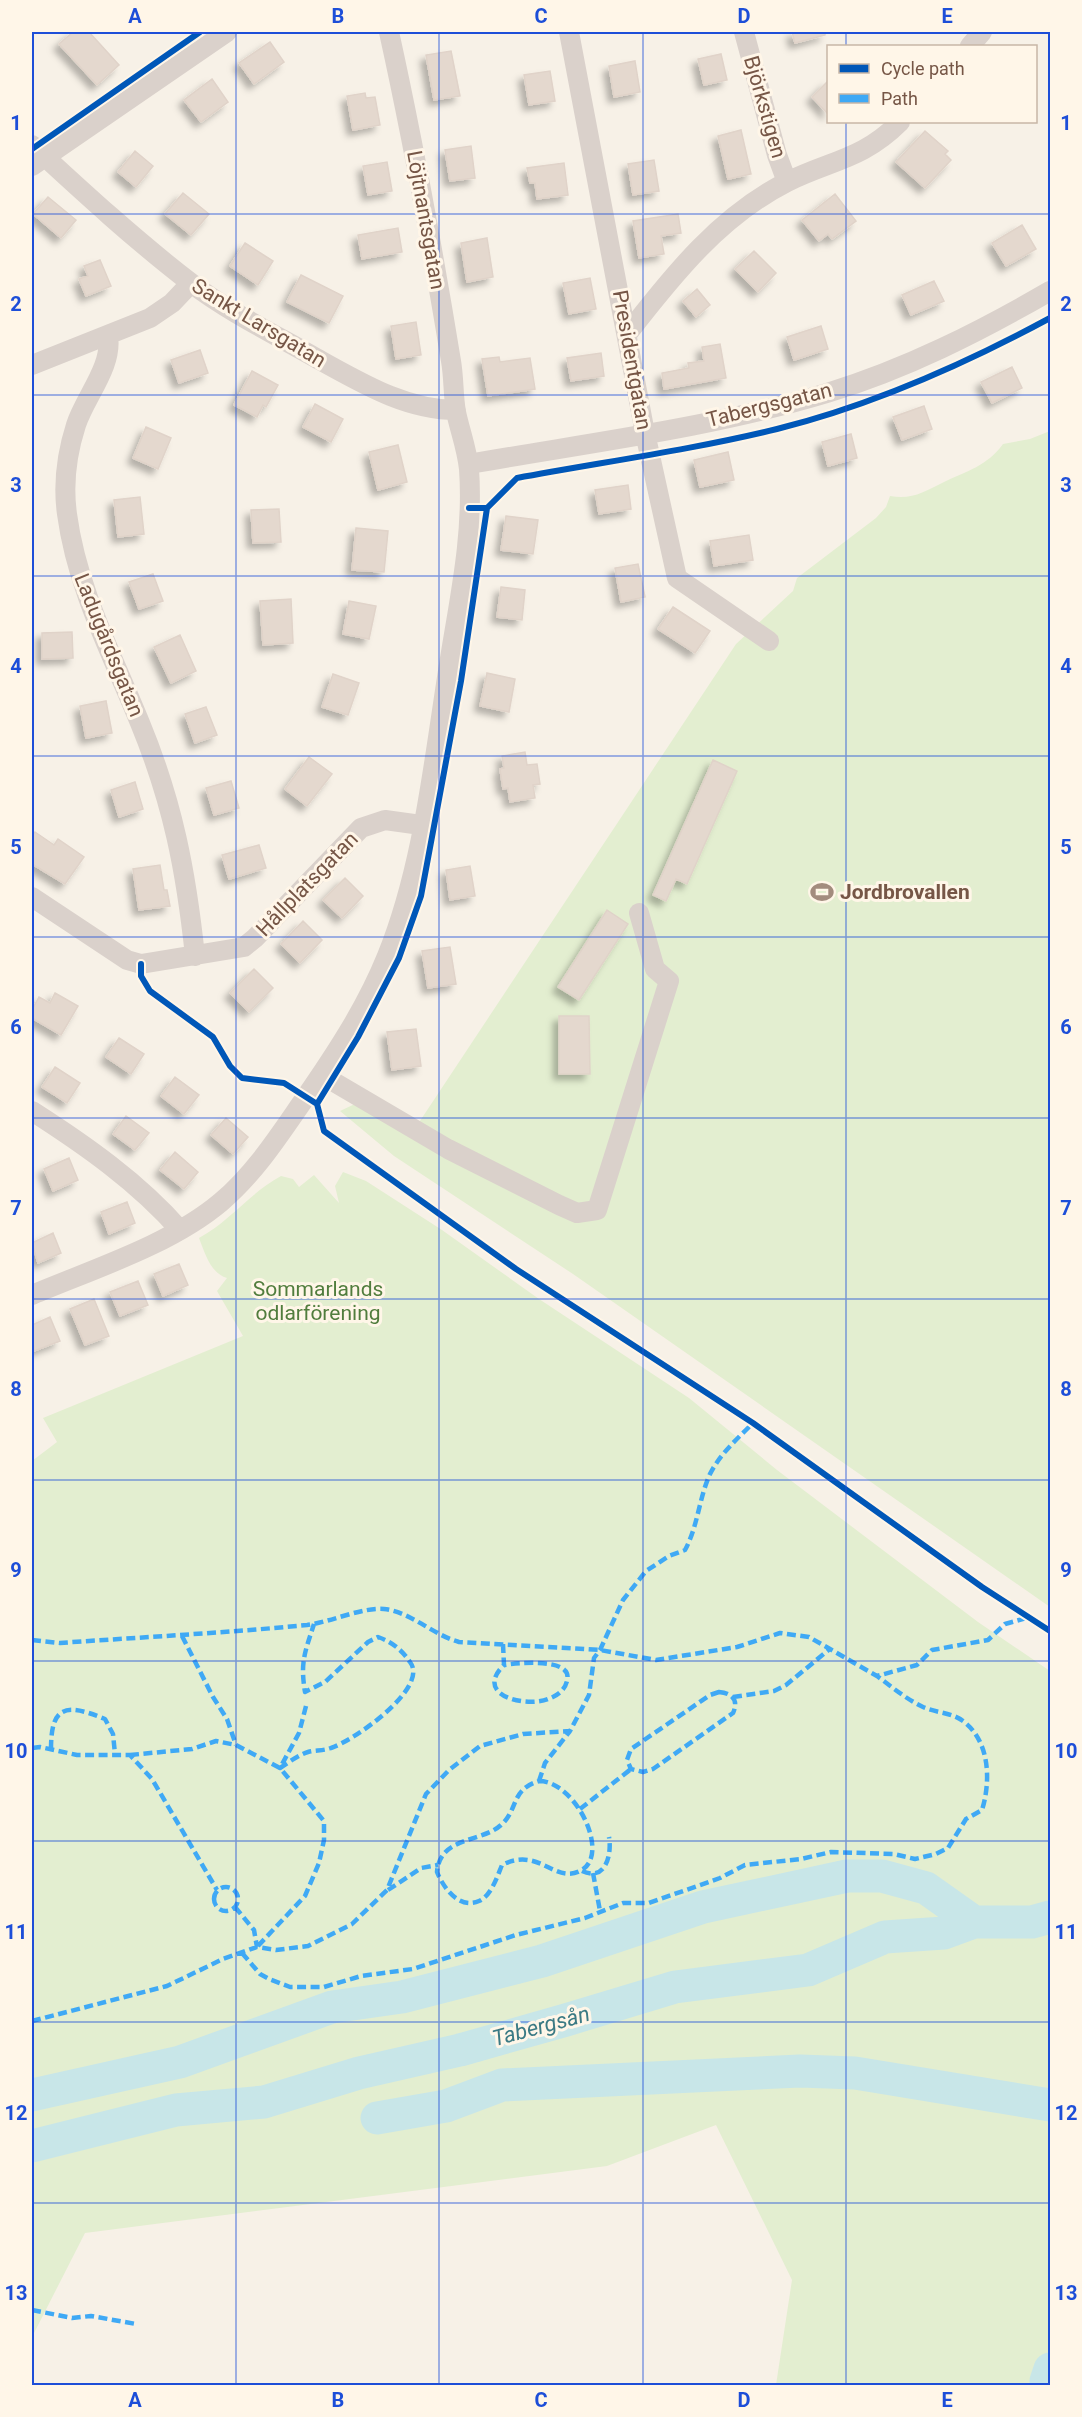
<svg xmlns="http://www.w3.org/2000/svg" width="1082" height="2417" viewBox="0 0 1082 2417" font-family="Roboto,sans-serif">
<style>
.green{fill:#e3eed0}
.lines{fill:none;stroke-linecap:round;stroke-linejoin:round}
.river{stroke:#c8e6e8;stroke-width:33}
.building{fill:#e4d8ce;stroke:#e0d3c9;stroke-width:1.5;filter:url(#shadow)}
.minor{stroke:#dad1cb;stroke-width:20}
.quiet{stroke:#3fa9f5;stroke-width:4.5;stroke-dasharray:9 4.5;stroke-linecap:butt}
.cycleway-casing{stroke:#fff6e8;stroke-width:10}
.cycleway{stroke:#0057b8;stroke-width:6}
.grid{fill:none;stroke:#1d4ed8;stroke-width:1.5;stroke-opacity:0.55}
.labels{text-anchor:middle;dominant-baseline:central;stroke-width:6;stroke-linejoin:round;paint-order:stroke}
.street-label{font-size:21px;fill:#765646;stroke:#fff6e8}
.poi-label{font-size:21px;font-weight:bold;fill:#765646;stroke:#fff6e8;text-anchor:start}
.park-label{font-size:21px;fill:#517d3d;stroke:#fff6e8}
.water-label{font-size:22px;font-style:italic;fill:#3b7a84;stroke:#fff6e8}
.neatline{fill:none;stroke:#1d4ed8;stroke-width:2}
.grid-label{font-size:20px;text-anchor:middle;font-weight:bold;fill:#1d4ed8}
</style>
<defs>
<filter id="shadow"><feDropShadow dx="-5.5" dy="5.5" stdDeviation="3" flood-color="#0004"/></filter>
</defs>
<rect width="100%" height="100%" fill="#f7f1e7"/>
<path class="green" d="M1050,431V1607L573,1274L394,1156L340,1111L357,1103L410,1136L736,644L793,591L797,578L876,518L886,507L890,496C912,500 924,492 944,482C967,471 987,466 1003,444L1030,439Z
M343,1172L366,1181L442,1230L539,1299L689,1398L777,1470L978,1622L1050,1671V2385H776L792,2280L716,2125L607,2166L85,2233L32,2337V1461L57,1442L43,1418L243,1336L217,1291L227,1278C210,1273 205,1253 199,1238C230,1221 251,1192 281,1176L293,1179L299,1187L314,1175L339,1203L335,1186Z"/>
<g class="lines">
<path class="river" d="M32,2095L180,2062L332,2007L402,1997L542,1961L703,1907L847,1876H882L926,1888L974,1922
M377,2118L446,2106L502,2085L800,2071L855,2073L1050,2105
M32,2146L176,2110L264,2102L359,2073L460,2050L566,2020L675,1987L808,1970L885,1937L944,1933L974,1922H1032L1050,1917
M1046,2381L1050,2369"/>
</g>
<path class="building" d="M73,32H89L119,65L97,85L59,44Z
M792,32H825V35L795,43Z
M270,42L284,62L254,84L239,63Z
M451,51L460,96L434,100L426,55Z
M721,54L727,80L704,85L698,59Z
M635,61L640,92L614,97L609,66Z
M550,71L555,101L529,105L524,75Z
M212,79L228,102L201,122L184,100Z
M828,81V114L812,97Z
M365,93L366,98L375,97L380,125L353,130L347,96Z
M741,130L751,174L728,179L718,136Z
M925,131L948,151L945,154L951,160L925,188L896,162Z
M471,146L475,178L450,181L445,150Z
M135,151L153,166L136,187L118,172Z
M654,160L659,191L633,195L628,164Z
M387,162L392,191L368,195L363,166Z
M564,163L568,195L537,199L535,183H530L527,168Z
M183,193L209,214L191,235L165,214Z
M835,194L856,221L832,239L828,234L819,241L802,220Z
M48,197L76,220L61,238L33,214Z
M678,214L681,233L661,236L664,254L639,258L633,221Z
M1022,225L1036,249L1006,266L992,243Z
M398,228L402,252L362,259L358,235Z
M487,238L493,277L467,282L461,243Z
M245,243L273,261L258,285L230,266Z
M754,251L776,273L758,292L735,269Z
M100,260L111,286L86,296L79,279L88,276L84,266Z
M301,275L343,296L329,323L287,302Z
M590,278L596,309L569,314L563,283Z
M934,281L944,301L911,315L902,295Z
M697,289L710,305L696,317L683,301Z
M416,322L421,355L396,359L391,326Z
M821,326L828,349L794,360L787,337Z
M720,344L726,378L664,389L662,373L689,368L688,363L704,361L702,347Z
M200,350L208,373L179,383L171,360Z
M601,353L604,376L571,381L567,358Z
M499,357L500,362L530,358L535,389L488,396L482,359Z
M1012,367L1022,388L992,403L981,382Z
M252,371L278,385L266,407L263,405L257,417L234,405Z
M315,404L343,419L331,442L303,427Z
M924,406L932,429L902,440L893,417Z
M146,427L171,438L158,469L133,458Z
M851,434L857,458L828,466L822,442Z
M398,445L407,482L378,490L369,452Z
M728,452L734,480L700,487L694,460Z
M628,485L631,509L599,514L595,490Z
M140,497L144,534L118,537L114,500Z
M279,509L281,542L253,543L251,510Z
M506,516L538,520L533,554L501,550Z
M356,528L388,531L384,572L352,570Z
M749,535L753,560L714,566L710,541Z
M638,564L645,597L621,602L615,568Z
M153,574L163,601L139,609L129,582Z
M501,587L525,590L522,620L497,617Z
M291,599L293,643L263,645L260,601Z
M349,601L376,606L369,639L343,634Z
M673,607L710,631L695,653L658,629Z
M72,632L73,658L42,659V633Z
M180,635L196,671L171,683L154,647Z
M487,673L515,679L509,712L480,706Z
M333,674L359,683L348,715L322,707Z
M106,701L112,733L86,738L80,706Z
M206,707L217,735L195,743L185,714Z
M525,752L527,765L537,764L540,784L533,785L535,798L510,802L508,788L503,789L500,769L504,768L502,756Z
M309,757L332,774L307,806L285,789Z
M713,760L737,771L687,884L676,879L666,901L653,895Z
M231,781L239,808L214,815L206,788Z
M135,782L143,809L119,817L111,790Z
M35,832L54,845L58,839L84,857L65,884L32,864V836Z
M259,845L266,868L229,879L222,855Z
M160,865L164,890H167L170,906L139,910L133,869Z
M470,866L475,896L450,900L446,870Z
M345,878L363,896L342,918L323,900Z
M607,910L628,924L579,1000L558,987Z
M303,921L322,940L300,963L281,944Z
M450,947L456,984L428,988L422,951Z
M254,969L273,988L249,1012L230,993Z
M55,993L78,1006L61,1035L32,1018V1010L39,997L50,1003Z
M559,1016H589L590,1074H559Z
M416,1029L421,1066L392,1070L387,1032Z
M119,1038L144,1054L131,1074L106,1057Z
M55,1067L80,1083L67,1103L42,1087Z
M175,1077L199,1095L184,1114L161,1096Z
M126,1116L149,1133L135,1150L113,1134Z
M226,1118L248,1137L233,1154L211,1135Z
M175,1152L198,1172L184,1189L160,1170Z
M69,1158L78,1180L53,1191L44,1169Z
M127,1202L135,1223L109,1234L101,1212Z
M53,1233L61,1253L38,1263L32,1243Z
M179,1264L188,1285L163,1296L154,1274Z
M138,1281L148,1305L120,1316L110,1292Z
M94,1299L109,1336L85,1345L70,1309Z
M50,1317L60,1341L34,1351L32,1325Z"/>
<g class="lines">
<path class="minor" d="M569,32L645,433L677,578L769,641
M744,32L777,155L787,182
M970,46L982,32
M32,145C83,192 135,240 191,283C229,312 274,334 316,358C360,382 405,410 456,410
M32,166L227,32
M628,333C673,275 720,216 787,182C831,160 862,160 900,122
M108,336C113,366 85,397 76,425C67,453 63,485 67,514C77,589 112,654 140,723C173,803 186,871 195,956
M32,365L150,318L172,303L191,283
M469,464C588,443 711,428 827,393C906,369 979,332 1050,291
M32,897L127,960L141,964L244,947L255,938L361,828L385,820L421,825
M322,1075L448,1149L559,1205L577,1213L597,1210L669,981L655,969L639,913
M32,1111C85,1145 138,1182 180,1230
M32,1295C93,1269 170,1245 221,1202C255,1173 278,1137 303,1101C335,1055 366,1008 387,956C423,867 433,766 448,671C458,605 474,537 469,469C467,449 460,431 456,412C453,395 454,378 451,361C433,251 413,141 389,32"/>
<path class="quiet" d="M182,1636L213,1697L227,1719L236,1745
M32,1640L60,1643C143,1637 225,1633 307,1625C331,1622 362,1607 384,1609C411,1612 433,1635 459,1642L600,1650L656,1660L737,1647L780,1633L809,1637L877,1676L917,1665L932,1650L988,1640L1005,1624L1030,1617
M503,1644L504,1665C473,1695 525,1708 548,1699C557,1696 565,1690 567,1681C574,1657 517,1663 504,1665
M719,1692C732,1693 739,1700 733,1713L653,1769L643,1772L631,1769L627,1760L631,1749L710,1695Z
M733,1697L774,1691L786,1685L831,1648
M306,1706L299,1733L280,1768C288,1763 298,1755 308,1752C315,1750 323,1751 331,1748C353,1741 430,1688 410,1662C402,1650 392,1642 378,1637L368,1642L325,1682L305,1692C300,1662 305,1652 314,1624
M32,1748L40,1747L77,1755H130L152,1779L217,1890
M51,1749C51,1705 66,1703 105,1719L113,1734L115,1754
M130,1755L192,1749L216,1741L236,1745L280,1768L324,1821V1840L319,1863L305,1896L257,1947
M539,1781C576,1781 612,1856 580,1871C554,1884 539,1846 502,1865C497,1877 491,1896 479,1901C459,1910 443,1887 437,1872C440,1836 481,1843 501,1825C519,1809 510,1790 539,1781Z
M539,1781L545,1763L570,1731
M580,1809L631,1769
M582,1871C606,1882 612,1854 609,1837
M593,1873L600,1911
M214 1899a12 12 0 1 1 24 0a12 12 0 1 1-24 0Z
M388,1890L421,1868L438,1865
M235,1907L254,1930L257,1947
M242,1953L260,1974L269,1979L290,1987H324L361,1976L413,1969L516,1935L585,1918L623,1903H649L720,1878L745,1865L801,1859L831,1852L894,1854L915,1859L936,1854L948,1848L966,1819L982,1810C991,1781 990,1741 963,1721C951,1712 936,1713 923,1707C906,1699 892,1687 877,1676
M32,2021L167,1986L223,1959L257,1947L276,1950L308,1946L352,1924L387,1890L426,1794L449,1770L480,1746L523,1734L570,1731L589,1695L594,1658L600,1650L623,1600L646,1571L669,1556L685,1550C698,1526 699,1498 710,1474C720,1454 737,1439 753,1423
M32,2310L72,2318L91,2316L136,2324"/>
<g class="cycleway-casing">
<path id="cycleway" d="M32,149L200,32
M469,508H487L517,478C603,462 691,450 777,429C873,405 963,365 1050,318
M141,964V976L150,991L213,1037L230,1066L242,1078L284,1083L317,1104L324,1131L516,1269L753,1423L982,1587L1050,1631
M317,1104L358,1037L399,958L421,896L461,681L487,508"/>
</g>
<use href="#cycleway" class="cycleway"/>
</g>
<path class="grid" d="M236,32V2386M439,32V2386M643,32V2386M846,32V46M846,122V2386M32,214H1050M32,395H1050M32,576H1050M32,756H1050M32,937H1050M32,1118H1050M32,1299H1050M32,1480H1050M32,1661H1050M32,1841H1050M32,2022H1050M32,2203H1050"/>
<defs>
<g id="stadium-bare" transform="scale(1.8)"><path d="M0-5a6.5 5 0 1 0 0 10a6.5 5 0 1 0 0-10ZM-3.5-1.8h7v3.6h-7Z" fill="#a38c7e" stroke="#fff6e8" stroke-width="2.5" paint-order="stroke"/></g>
</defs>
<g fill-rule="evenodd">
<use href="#stadium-bare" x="822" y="892"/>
</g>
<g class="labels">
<g class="street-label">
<text transform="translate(765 107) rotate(74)">Björkstigen</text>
<text transform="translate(426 220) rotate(80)">Löjtnantsgatan</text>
<text transform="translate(259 323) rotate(31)">Sankt Larsgatan</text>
<text transform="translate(632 360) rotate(80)">Presidentgatan</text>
<text transform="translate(769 405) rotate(-14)">Tabergsgatan</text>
<text transform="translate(109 645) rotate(68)">Ladugårdsgatan</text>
<text transform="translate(307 884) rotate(-46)">Hållplatsgatan</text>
</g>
<g class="poi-label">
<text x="840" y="892">Jordbrovallen</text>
</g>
<g class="park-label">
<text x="318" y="1289">Sommarlands<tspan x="318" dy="24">odlarförening</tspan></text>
</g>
<g class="water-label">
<text transform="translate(541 2026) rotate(-15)">Tabergsån</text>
</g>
</g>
<rect width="1082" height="2417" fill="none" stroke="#fff6e8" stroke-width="66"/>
<rect x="827" y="45" width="210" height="78" fill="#fff6e8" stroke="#c8b6a7" stroke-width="1.5"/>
<rect x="839" y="64" width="30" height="9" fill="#0057b8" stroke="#c8b6a7" stroke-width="1.5"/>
<text x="881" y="75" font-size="18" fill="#765646">Cycle path</text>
<rect x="839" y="94" width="30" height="9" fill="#3fa9f5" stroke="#c8b6a7" stroke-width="1.5"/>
<text x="881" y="105" font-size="18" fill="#765646">Path</text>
<rect x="33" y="33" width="1016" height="2351" class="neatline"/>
<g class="grid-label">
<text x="135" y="23">A</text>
<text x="338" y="23">B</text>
<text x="541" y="23">C</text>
<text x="744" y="23">D</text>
<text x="947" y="23">E</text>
<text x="16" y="130">1</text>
<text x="1066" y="130">1</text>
<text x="16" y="311">2</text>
<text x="1066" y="311">2</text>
<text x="16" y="492">3</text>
<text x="1066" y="492">3</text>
<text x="16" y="673">4</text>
<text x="1066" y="673">4</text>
<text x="16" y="854">5</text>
<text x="1066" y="854">5</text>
<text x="16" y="1034">6</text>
<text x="1066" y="1034">6</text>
<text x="16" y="1215">7</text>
<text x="1066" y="1215">7</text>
<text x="16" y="1396">8</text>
<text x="1066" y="1396">8</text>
<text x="16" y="1577">9</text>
<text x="1066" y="1577">9</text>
<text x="16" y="1758">10</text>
<text x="1066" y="1758">10</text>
<text x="16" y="1939">11</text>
<text x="1066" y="1939">11</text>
<text x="16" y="2120">12</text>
<text x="1066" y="2120">12</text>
<text x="16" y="2300">13</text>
<text x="1066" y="2300">13</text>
<text x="135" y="2407">A</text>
<text x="338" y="2407">B</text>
<text x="541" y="2407">C</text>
<text x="744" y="2407">D</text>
<text x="947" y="2407">E</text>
</g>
</svg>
